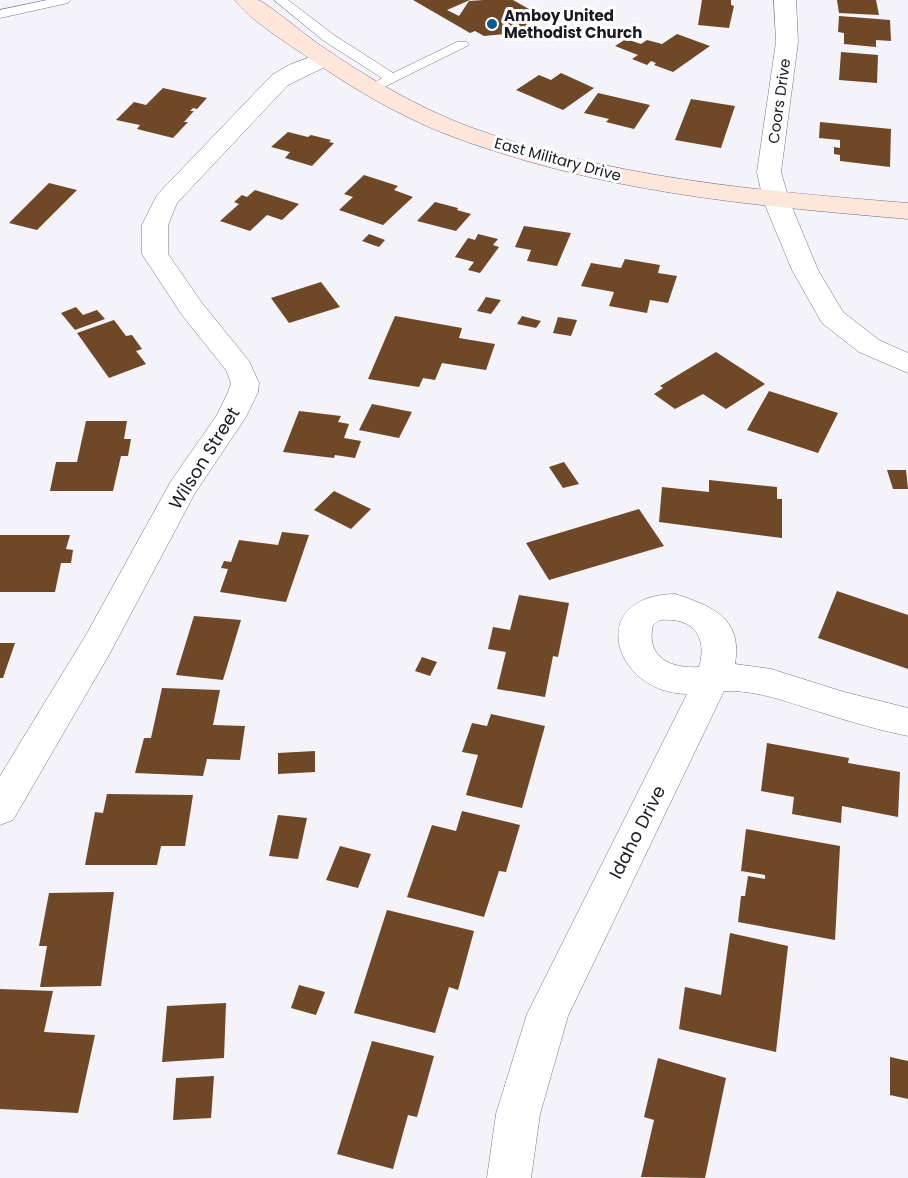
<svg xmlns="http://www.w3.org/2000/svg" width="908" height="1178" viewBox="0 0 908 1178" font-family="Poppins,sans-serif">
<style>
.building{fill:#6e4827}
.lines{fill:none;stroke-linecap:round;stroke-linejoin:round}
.lane-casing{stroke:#77728f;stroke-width:1}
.street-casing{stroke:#77728f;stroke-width:1}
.secondary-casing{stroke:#77728f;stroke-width:1}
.lane{fill:#fff;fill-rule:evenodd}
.street{fill:#fff;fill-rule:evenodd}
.secondary{fill:#fee6db;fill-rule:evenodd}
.poi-dot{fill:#005f8f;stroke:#fff;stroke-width:2}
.labels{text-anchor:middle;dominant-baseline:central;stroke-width:6;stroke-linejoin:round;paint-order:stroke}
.far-poi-label{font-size:15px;font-weight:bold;fill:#1b1924;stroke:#fff;text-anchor:start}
.far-street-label{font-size:15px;fill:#1b1924;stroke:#fff}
.street-label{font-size:18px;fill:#1b1924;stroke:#fff}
</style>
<rect width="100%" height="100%" fill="#f4f3fa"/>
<path class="building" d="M413,0H470L447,10L459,16L469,1L484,0H513L536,13L524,32L484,36L475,31L470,33Z
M702,0H731V5L734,6L729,28L698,25Z
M837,0H876L879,15L839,13Z
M839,16L890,20L891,41L876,40V47L844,44V33L838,32Z
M677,34L710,46L673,72L654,65L656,63L651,61L647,65L632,59L638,55L615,46L626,39L641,44L647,40L662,44Z
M841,52L878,55L877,83L839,80Z
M561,73L594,88L563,110L516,90L539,75L551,80Z
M163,88L207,98L197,109L193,108L190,111H194L184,122H188L173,138L137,129L140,125L116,120L134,102L146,105Z
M598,93L650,105L634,129L606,122L609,119L584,113Z
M691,99L735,106L721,148L675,140Z
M820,122L891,129L890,167L840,161V155L834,154V147L840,148V140L819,138Z
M288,132L308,137L311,135L331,140L329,142L334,143L312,166L285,158L290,152L271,147Z
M364,175L398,186L394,190L413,197L383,225L339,210L353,197L344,194Z
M49,183L77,190L37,230L9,223Z
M255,190L299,204L282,220L267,215L250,231L220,221L239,204L234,202L242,195L247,197Z
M435,202L458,208L457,210L471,214L456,231L417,221Z
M524,226L571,233L557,266L527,261L531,250L515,247Z
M369,234L385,240L379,247L362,241Z
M478,234L498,239L493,245L499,247L480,273L468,270L474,262L455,257L468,238L475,240Z
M625,259L660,265L658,273L677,276L668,303L650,300L647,313L609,306L614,292L581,286L591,263L621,268Z
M321,282L340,307L289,323L271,298Z
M486,297L501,300L491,314L477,311Z
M76,307L83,315L97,310L105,319L75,330L61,313Z
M395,316L462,328L459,338L495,344L486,370L442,363L435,380L423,378L419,387L368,379Z
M522,316L541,321L536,328L517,324Z
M558,317L577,320L571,336L553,333Z
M114,320L126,336L132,335L142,349L136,351L146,364L109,378L77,333Z
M716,352L765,384L726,409L703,394L675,409L654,394L663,388L660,386Z
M769,391L838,413L818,453L747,430Z
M372,404L412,412L399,438L359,430Z
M299,411L341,416L338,422L349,424L344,438L361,441L355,458L335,455L334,458L283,452Z
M86,421H127L124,439H131L128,456H121L113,491H50L56,462H77Z
M564,462L579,484L563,488L549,467Z
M887,470H906L908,489H893Z
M709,480L777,487V499H782V538L659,522L662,487L709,492Z
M334,491L371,509L351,529L314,510Z
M639,509L664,546L549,580L526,543Z
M282,532L309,535L286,602L220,592L228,569L221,568L224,561L231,562L239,540L278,545Z
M0,535H70L66,549L73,550L71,563H61L55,592H0Z
M837,591L908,615V669L818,638Z
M519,595L569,603L558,657L553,656L545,697L497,689L506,652L488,649L493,627L510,630Z
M194,616L241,620L223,680L176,675Z
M0,643H15L3,678H0Z
M422,657L437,662L430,676L415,671Z
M162,688L220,690L213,725L245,726L240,760L207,759L203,776L135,773L144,738H151Z
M491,714L545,726L522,808L466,795L478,755L462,752L472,723L487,726Z
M767,743L849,758L848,763L900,772L898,817L842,806L841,823L792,814L794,797L761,791Z
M315,751V772L278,774V753Z
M107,794L193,795L185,846H161L157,865H85L95,812L103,813Z
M462,811L520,825L506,872L499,871L484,917L407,897L432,825L456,831Z
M278,815L307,818L298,859L269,856Z
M746,829L840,846L835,940L738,922L741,896H745L748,876L765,879V875L741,871Z
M340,846L371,854L358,888L326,880Z
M114,892L101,986L40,987L47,946H39L49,893Z
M387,910L474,931L458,990L449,987L435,1033L354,1013Z
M730,933L788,946L776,1052L679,1029L685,987L721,995Z
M299,985L325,992L316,1015L291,1008Z
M0,989L53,991L44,1032L95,1035L78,1113L0,1109Z
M226,1003L224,1058L162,1062L167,1006Z
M372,1041L434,1056L417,1117L408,1115L393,1169L337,1154Z
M890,1057L908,1061V1099L890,1095Z
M658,1058L726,1078L705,1178L641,1177L654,1120L644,1117Z
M214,1076L211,1118L173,1120L176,1078Z"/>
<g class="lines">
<g class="lane-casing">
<path id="lane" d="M47,0H70L68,3L0,18V10Z
M274,0H288L334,35L393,73L457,42H467L469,45L372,93L365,89L382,78L324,41Z"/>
</g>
<g class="street-casing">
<path id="street" d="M774,0H796L798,42L781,172L789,200L818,270L843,312L879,340L908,353V373L859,352L822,323L792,270L763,200L757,172L776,42Z
M323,52L331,54L334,59L331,64L288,85L177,203L168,225V254L202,303L249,361L259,383L258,392L246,417L195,493L110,653L13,820L0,825V776L86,635L171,481L217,415L228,392L231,383L226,370L182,315L142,254V225L157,195L272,75L289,65Z
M675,594C712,606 743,618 735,664L771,669L844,692L908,708V736C879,730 851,722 823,713C790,703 759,690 724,691L568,1016L540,1114L531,1178H487L496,1114L527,1014L687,694C612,693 585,595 675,594ZM660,620C693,617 708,636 699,667C672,669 645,658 653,625Z"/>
</g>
<g class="secondary-casing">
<path id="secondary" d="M235,0C242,0 251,0 258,0C266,2 309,38 320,45C366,77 415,106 467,126C608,178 759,191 908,203V219C780,208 651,197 527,161C491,150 454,139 420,123C381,105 345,83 310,59C290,45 248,19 235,0Z"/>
</g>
<use href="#lane" class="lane"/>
<use href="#street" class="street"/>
<use href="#secondary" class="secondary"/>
</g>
<circle class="poi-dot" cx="492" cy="24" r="6"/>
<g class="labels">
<g class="far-poi-label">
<text x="504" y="15">Amboy United<tspan x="504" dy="17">Methodist Church</tspan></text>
</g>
<g class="far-street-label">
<text transform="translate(779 101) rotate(-82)">Coors Drive</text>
<text transform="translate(558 159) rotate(15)">East Military Drive</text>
</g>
<g class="street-label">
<text transform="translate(204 458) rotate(-58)">Wilson Street</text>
<text transform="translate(637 832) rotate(-63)">Idaho Drive</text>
</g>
</g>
</svg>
